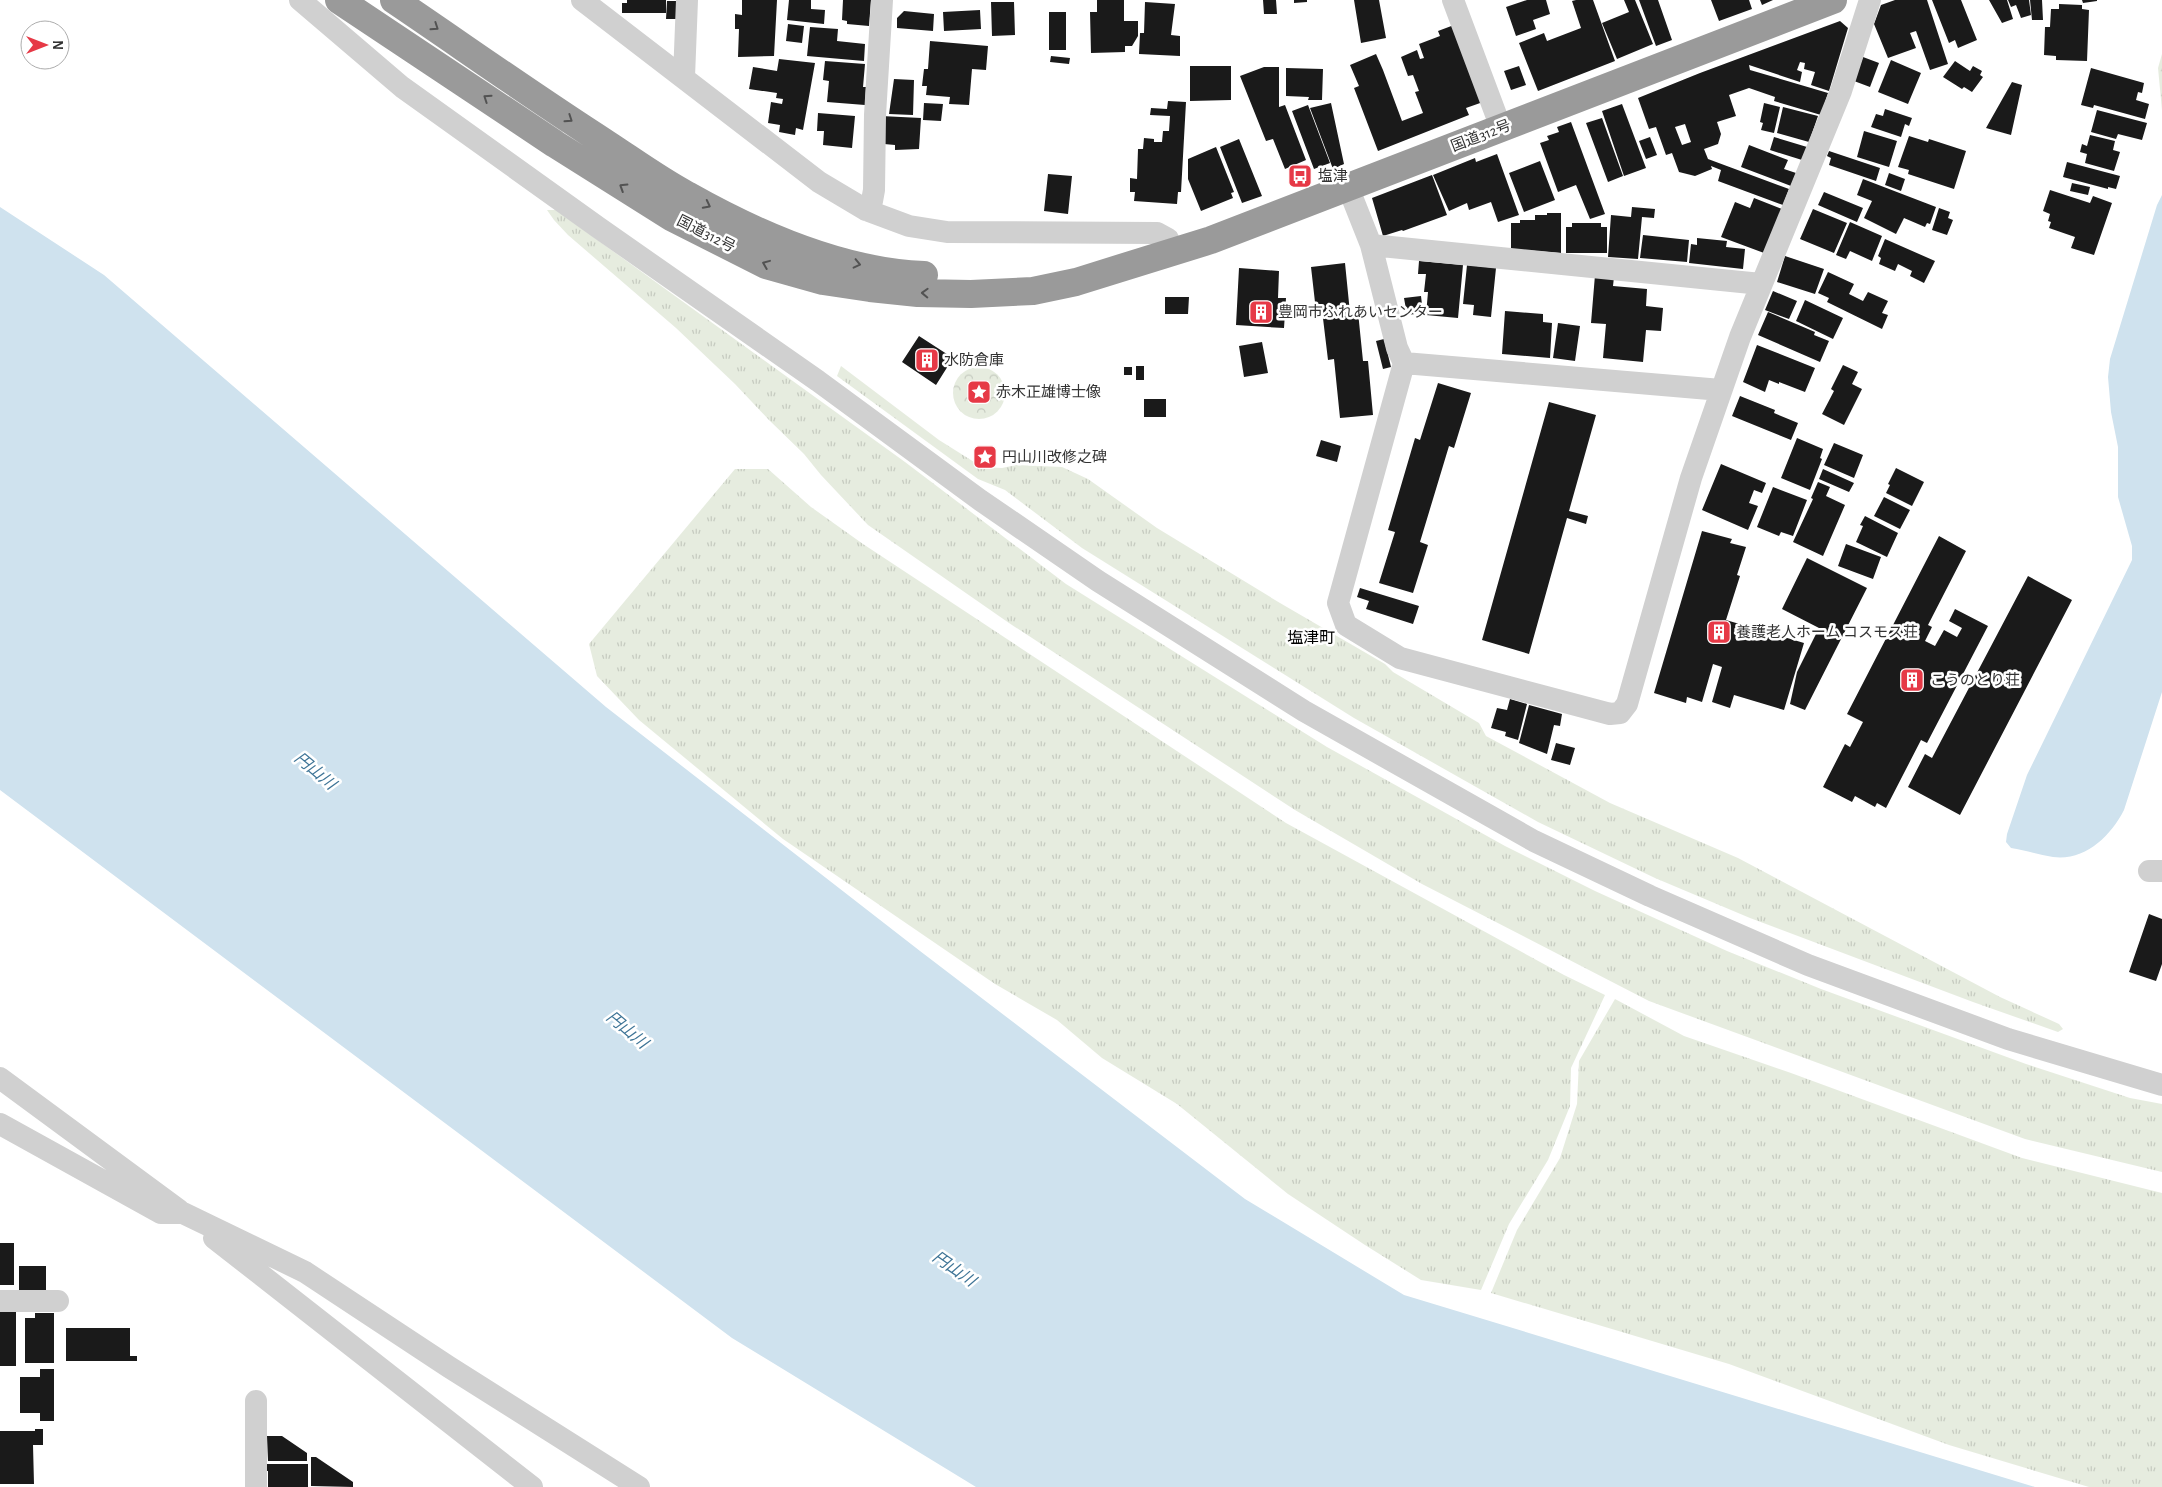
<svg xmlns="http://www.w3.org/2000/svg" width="2162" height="1487" viewBox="0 0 2162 1487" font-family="'Alegreya Sans','Noto Sans JP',sans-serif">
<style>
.grass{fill:url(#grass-tufts)}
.forest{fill:url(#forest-firs)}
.park{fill:url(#park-crowns)}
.water{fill:#cfe2ee}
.building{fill:#1a1a1a;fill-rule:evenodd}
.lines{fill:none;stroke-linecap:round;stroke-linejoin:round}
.street{stroke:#d0d0d0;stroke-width:22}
.highway{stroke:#9a9a9a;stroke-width:28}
.oneway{stroke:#525252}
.labels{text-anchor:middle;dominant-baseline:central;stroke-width:5;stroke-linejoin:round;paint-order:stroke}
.street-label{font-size:15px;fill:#333;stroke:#fff}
.poi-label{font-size:15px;fill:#333;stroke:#fff;text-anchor:start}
.neighbourhood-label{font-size:16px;fill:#000;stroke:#fff}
.water-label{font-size:16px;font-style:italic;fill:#3f7597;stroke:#fff}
</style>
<defs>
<pattern id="grass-tufts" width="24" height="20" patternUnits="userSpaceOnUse" patternTransform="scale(1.25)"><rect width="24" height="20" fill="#e6ecdf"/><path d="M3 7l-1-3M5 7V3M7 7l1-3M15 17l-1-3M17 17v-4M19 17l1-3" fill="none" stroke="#c6cbc0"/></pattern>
<pattern id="forest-firs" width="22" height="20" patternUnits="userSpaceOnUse" patternTransform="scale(1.25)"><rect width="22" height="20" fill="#e6ecdf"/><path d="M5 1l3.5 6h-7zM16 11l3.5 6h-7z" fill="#c6cbc0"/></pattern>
<pattern id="park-crowns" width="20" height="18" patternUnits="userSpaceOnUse" patternTransform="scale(1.25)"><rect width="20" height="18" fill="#e6ecdf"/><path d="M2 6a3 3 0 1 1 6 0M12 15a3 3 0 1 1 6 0" fill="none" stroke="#c6cbc0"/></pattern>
</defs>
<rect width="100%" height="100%" fill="#fff"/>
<path class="grass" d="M547,210H556L905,462L1066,584L1327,747L1505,846L1595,891L1727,951L1821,989L2026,1064L2130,1098L2162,1104V1172L2025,1139L1649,1001L1422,884L1295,810L1009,623L868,525L821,475L804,454L769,420L735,384L676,328L568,235L554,220Z
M841,366L939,440L982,467L1002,468L1016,465L1062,467L1088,479L1157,528L1280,603L1385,664L1393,672L1479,723L1486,736L1610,803L1738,858L2000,997L2059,1024L2063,1029L2058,1032L1973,1002L1750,918L1655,878L1538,822L1354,718L1082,548L1005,490L978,479L837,376Z
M735,469H768L811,507L863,544L1286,823L1564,975L1605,995L1571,1068L1570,1106L1548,1160L1509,1224L1481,1290L1421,1280L1365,1245L1288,1194L1177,1104L1102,1058L1057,1020L995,984L783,839L639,720L597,676L589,644Z
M1615,999L1684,1036L1791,1073L2022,1158L2162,1193V1487H2089L1949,1445L1729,1364L1491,1293L1517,1230L1560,1158L1577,1104L1579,1061Z"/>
<path class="forest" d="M2162,54V110L2158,68Z"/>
<path class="park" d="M953 393a26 26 0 1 1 52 0a26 26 0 1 1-52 0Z"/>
<path class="water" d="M2162,195V692L2124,810C2110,837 2085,861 2053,857C2039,855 2025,850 2011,848L2006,842L2007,834L2027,775L2132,560V546L2118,497V447L2111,412L2108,377L2110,359L2157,205Z
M0,207L104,275L606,707L920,951L1245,1199L1404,1295L2035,1487H976L732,1338L0,790Z"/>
<path class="building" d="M627,0H666V13H622V3H627Z
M742,0H777L774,56L738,57L739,29H735V14L742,15Z
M789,0H811V9L825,10L824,24L787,20Z
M843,0H871L869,26L847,24V21L842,20Z
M1097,0H1124V21H1138V36L1132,46H1125V52L1091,53L1090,12H1097Z
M1263,0H1276L1277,14H1264Z
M1294,0H1307V2L1294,3Z
M1354,0H1379L1386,38L1361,43Z
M1527,0H1546L1550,14L1533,20L1536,29L1516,36L1506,7Z
M1576,0H1593L1615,61L1538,91L1519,43L1544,33L1547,41L1581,28L1572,1Z
M1624,0H1635L1653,44L1617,59L1602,23L1629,12Z
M1639,0H1658L1672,40L1656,46Z
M1711,0H1749L1752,9L1719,21Z
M1760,0H1773L1762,5Z
M1895,0H1927L1948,64L1930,70L1916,31L1910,33L1916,48L1888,58L1874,24L1881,5Z
M1932,0H1961L1977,40L1958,48L1955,40L1949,43Z
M1989,0H2007L2013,19L2002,23Z
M2008,0H2029L2031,15L2021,18L2016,5L2011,7Z
M2030,0H2042L2043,20H2032Z
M2082,0H2097V1L2083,3Z
M667,1H677V19H666Z
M991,2H1014L1015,35L992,36Z
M1145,2L1175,4L1171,35L1180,36V56L1139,54L1140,33H1144Z
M2059,4L2082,5V9L2089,10L2087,61L2056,60V56L2044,55L2045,27H2050L2051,9H2059Z
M980,10L981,29L944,31L943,12Z
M904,11L934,14L933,31L897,28V18Z
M1049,12H1066V50H1049Z
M1840,21L1848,28L1829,91L1811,85L1815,72L1804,69L1805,63L1800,62L1797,70L1802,72L1800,82L1749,65L1750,70L1828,93L1821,115L1774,101L1775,97L1749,88L1729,95L1736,116L1717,122L1721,134L1718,144L1704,149L1708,159L1789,189L1783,205L1718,181L1721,170L1711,166L1712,169L1695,176L1679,172L1672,153L1666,155L1656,127L1649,129L1638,98L1700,73ZM1685,124L1691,142L1682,145L1675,127Z
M788,24L804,26L802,43L786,41Z
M1454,25L1483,102L1466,108L1469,115L1378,151L1354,88L1359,86L1350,65L1376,54L1383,70L1373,74L1383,70L1402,121L1423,113L1415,92L1419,91L1413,75L1408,76L1401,57L1417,50L1420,59L1424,58L1419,44L1440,36L1438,31Z
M810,27L838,29L837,41L865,44L864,61L807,56Z
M930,41L988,46L986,70L972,69L969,105L949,104L950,97L926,95L927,86H922L924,69H928Z
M1051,56L1070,58L1069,64L1050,62Z
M1863,57L1879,63L1870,87L1854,81Z
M779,59L815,63L803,130L796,128L795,135L779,132L780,125L768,123L771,102L782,104L783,99L776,98L777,93L749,89L753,67L777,71Z
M1891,60L1921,73L1908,104L1878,92Z
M825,61L865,64L863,87H866L865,105L827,102L829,81L823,80Z
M1955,61L1970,71L1973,66L1982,71L1980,75L1983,77L1972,92L1964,87L1962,89L1943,77Z
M1190,66H1231V100L1190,101Z
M1519,66L1526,85L1511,90L1504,71Z
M1264,67H1279V107L1285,105L1306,160L1285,169L1273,139L1266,141L1240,76Z
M1286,68L1323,69L1322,100H1308L1309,97L1286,96Z
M2091,68L2144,83L2142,93L2138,92L2136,100L2149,104L2145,119L2094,105L2093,108L2081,105Z
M894,79L914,80L913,115L889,114Z
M2012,82L2022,85L2011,135L1986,128Z
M1168,101L1186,102L1181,192H1178L1177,204L1134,201L1135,192H1130V178L1137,179L1138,149H1143L1144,138L1154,139V142H1162L1163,131H1169L1170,116L1150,115L1151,108L1167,109Z
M924,103L943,104L941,121L923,120Z
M1331,103L1344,164L1333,169L1310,108Z
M1764,103L1780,107L1774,133L1761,130L1763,123L1760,122Z
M1622,104L1646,168L1624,176L1602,111Z
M1308,105L1330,163L1314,169L1292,111Z
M1783,107L1818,116L1809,142L1777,133Z
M1885,109L1912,118L1909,126L1905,124L1901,137L1871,127L1876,114L1883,116Z
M2097,110L2147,123L2142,140L2118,134L2116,139L2091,132Z
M818,113L855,116L852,148L823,145L824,131H817Z
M881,116L921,118L919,149L895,150V145L884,144Z
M1602,118L1623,176L1608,182L1586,123Z
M1571,122L1605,214L1590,219L1576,185L1558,192L1540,143L1549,140L1547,136L1559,132L1557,127Z
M1864,131L1897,141L1889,167L1857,157Z
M2090,135L2115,141L2113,150L2120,152L2114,171L2085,163L2087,154L2080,152L2082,144L2087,146Z
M1909,136L1928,142L1929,139L1966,151L1954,189L1908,174L1909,170L1898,167Z
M1650,137L1657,155L1646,159L1639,141Z
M1774,137L1807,147L1802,160L1770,150Z
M1239,139L1262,196L1242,203L1220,147Z
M1749,145L1788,160L1784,169L1796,173L1791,186L1741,167Z
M1216,147L1234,192L1231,193L1233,198L1201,211L1188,179V159Z
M1829,151L1880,168L1876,181L1829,165L1831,158L1827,156Z
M1497,154L1519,215L1498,222L1491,202L1469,210L1467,203L1449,211L1433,175L1475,158L1476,162Z
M1540,161L1555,200L1524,212L1509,173Z
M2067,162L2120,176L2116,189L2108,187V189L2063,177Z
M1889,173L1905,179L1901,191L1885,185Z
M1048,174L1072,176L1068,214L1044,211Z
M1432,175L1447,215L1403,231L1402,230L1383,236L1372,198Z
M1863,179L1936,207L1930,224L1927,223L1925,227L1904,218L1896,234L1864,218L1872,201L1857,195Z
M2072,183L2090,187L2088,195L2070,191Z
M2050,190L2090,203L2093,196L2112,203L2094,255L2071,248L2075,237L2049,228L2051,222L2048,221L2050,214L2043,211Z
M1824,192L1863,208L1857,222L1818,205Z
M1754,198L1782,209L1764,253L1721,237L1735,202L1750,208Z
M1632,207L1655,209L1654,218L1642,217L1638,259L1608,257L1611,215L1631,217Z
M1939,208L1950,212L1948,218L1953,220L1947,235L1932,230Z
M1813,209L1847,223L1834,253L1800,239Z
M1547,213H1561V253L1511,249V223H1520V220H1535V215H1547Z
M1850,222L1882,236L1872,261L1850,251L1846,259L1836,255Z
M1572,223H1601V227H1607V253H1566V227H1572Z
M1643,235L1689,240L1687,262L1640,258Z
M1697,238L1727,241L1726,247L1745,249L1743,269L1689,263L1691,244L1697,245Z
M1885,239L1935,261L1924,283L1910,276L1912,271L1898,264L1895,271L1879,264L1881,258L1878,256Z
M1785,256L1824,269L1815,294L1777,282Z
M1419,261L1463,265L1458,318L1426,315L1428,292H1424L1426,274H1418Z
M1345,263L1350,313L1358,312L1363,361H1368L1373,415L1340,418L1334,359L1328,360L1322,310L1316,311L1311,267Z
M1467,265L1496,268L1491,317L1473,315L1474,305L1463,304Z
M1239,268L1279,271L1278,298H1286L1284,328L1236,325Z
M1828,272L1854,284L1849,294L1863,301L1868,292L1888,301L1882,313L1888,315L1882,329L1827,302L1829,298L1818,293Z
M1595,275L1614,277L1613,286L1647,289L1646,306L1663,308L1661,331L1646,330L1643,362L1603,358L1606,324L1591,323Z
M1773,291L1797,301L1789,319L1765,310Z
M1421,296L1423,313L1407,315L1404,298Z
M1165,297H1189L1188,314H1165Z
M1805,300L1843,318L1833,339L1796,321Z
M1505,311L1543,314V322L1552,323L1550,358L1502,354Z
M1768,312L1815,332L1814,335L1829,341L1820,362L1758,335Z
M1558,323L1580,326L1575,361L1553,358Z
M919,336L953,358L936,385L902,362Z
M1384,339L1391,367L1383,369L1376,341Z
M1262,342L1268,373L1244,377L1239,346Z
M1757,345L1815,368L1805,392L1779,382V384L1769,380L1765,392L1743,382Z
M1843,365L1858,372L1852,384L1862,389L1844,425L1822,414L1834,391L1831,389Z
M1136,366H1144V380H1136Z
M1124,367H1132V375H1124Z
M1438,383L1471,393L1454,448L1449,446L1420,542L1428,545L1413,593L1379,583L1395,532L1388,530L1415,438L1420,440Z
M1740,396L1775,410L1774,413L1798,423L1791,440L1732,416Z
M1144,399H1166V417H1144Z
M1549,402L1596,415L1569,511L1588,516L1586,524L1567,518L1529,654L1482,640Z
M1797,438L1823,449L1820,458L1822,459L1810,490L1781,478Z
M1321,440L1341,446L1337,462L1316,456Z
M1834,443L1863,455L1854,478L1824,465Z
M1721,464L1766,483L1762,493L1754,490L1749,503L1758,506L1748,530L1702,510Z
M1896,468L1924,482L1912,506L1886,493L1890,485L1888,484Z
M1823,469L1854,483L1849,492L1819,479Z
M1818,482L1830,487L1826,496L1845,505L1823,556L1793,542L1813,499L1811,498Z
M1773,487L1807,500L1793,536L1781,532L1779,536L1757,527Z
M1884,497L1910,510L1900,529L1874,516Z
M1865,516L1898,533L1887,557L1856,542L1863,526L1860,525Z
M1702,531L1732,539L1730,543L1746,547L1737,575L1740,576L1726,620L1804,643L1784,710L1734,695L1730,708L1712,702L1722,667L1713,664L1702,702L1687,697L1686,703L1654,693Z
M1939,536L1966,551L1928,625L1932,627L1925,641L1935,646L1944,630L1957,637L1962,628L1949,621L1955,609L1988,626L1927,743L1921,740L1886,808L1877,803L1875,807L1855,796L1852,802L1823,787L1845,744L1850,747L1863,722L1847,714Z
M1846,544L1881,557L1873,579L1838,566Z
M1807,558L1867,588L1805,710L1790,704L1797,672L1819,628L1782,609Z
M2028,576L2072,600L1960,815L1908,787L1925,754L1932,758Z
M1360,588L1419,606L1413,624L1366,609L1369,601L1357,597Z
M1510,699L1527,704L1518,740L1505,736L1506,732L1491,728L1497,708L1507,710Z
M1529,705L1562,714L1560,726L1554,725L1547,754L1519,743Z
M1556,743L1575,748L1570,765L1551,760Z
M2149,914L2162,919V964L2156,981L2129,972Z
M0,1243H14V1285H0Z
M19,1266H46V1293H19Z
M0,1312H16V1366H0Z
M35,1313H54V1363H25V1318H35Z
M66,1328H130V1356H137V1361H66Z
M40,1369H54V1421H40V1413H20V1377H40Z
M35,1429H43V1445H33L34,1484H0V1431H35Z
M267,1436H282L307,1453V1461H268Z
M311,1457H316L353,1482V1487L311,1486Z
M265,1464H308V1487H268V1471H265Z"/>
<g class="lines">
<path class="street" d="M300,0L402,87L599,228L818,381L980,500L1098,581L1304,711L1534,841L1650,896L1808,965L2008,1039L2162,1085
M582,0L819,182L866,210
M882,0L875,115L874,190L872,201L866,210L909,226L947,232L1157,233L1168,239L1173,252
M1453,0L1501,128
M684,77L687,0
M1348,187L1371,245L1397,348L1404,363L1338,603L1346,625L1400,658L1610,714L1620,713L1627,704L1691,478L1740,337L1841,91L1870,0
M1371,245L1761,284
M1404,363L1721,390
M2149,871H2162
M0,1078L179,1210
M0,1124L161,1213H183L305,1272L449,1367L639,1487
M214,1238L532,1487
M0,1301H58
M256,1401V1487"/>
<path class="highway" d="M339,0L555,144L671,217L766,265L823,281L870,288L918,293L971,294L1033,291L1076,282L1211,240L1833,0
M394,0C465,48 535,98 607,144C633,161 659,180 687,195C756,234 843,272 924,275"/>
</g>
<defs><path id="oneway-chevron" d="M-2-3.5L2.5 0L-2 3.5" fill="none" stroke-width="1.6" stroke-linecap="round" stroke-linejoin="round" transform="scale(1.25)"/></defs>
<g class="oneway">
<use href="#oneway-chevron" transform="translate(435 27) rotate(34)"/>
<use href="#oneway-chevron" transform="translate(487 98) rotate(-146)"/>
<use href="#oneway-chevron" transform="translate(569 119) rotate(34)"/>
<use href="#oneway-chevron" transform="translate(623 187) rotate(-148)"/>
<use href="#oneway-chevron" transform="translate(707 205) rotate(27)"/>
<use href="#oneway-chevron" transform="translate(766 264) rotate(-158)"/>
<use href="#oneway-chevron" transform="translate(857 264) rotate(13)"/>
<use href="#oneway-chevron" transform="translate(925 293) rotate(-178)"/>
</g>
<defs>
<g id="bus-square" transform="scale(1.25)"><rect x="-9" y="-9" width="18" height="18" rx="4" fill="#e63946" stroke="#fff"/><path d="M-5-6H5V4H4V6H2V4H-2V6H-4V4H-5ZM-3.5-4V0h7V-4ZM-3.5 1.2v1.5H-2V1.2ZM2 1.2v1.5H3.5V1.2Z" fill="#fff"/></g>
<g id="building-square" transform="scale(1.25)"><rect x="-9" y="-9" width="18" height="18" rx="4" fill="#e63946" stroke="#fff"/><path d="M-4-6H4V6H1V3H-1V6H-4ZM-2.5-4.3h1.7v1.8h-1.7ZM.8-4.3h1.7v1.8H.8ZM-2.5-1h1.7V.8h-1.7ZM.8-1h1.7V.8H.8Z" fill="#fff"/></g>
<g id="sight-square" transform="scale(1.25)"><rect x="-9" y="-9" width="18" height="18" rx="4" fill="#e63946" stroke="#fff"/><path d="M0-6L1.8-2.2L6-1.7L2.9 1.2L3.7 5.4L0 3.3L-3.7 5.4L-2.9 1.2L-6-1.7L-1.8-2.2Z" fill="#fff"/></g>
</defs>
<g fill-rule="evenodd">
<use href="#bus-square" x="1300" y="176"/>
<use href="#building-square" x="1261" y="312"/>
<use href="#building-square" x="927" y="360"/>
<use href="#sight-square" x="979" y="392"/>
<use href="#sight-square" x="985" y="457"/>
<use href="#building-square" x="1719" y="632"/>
<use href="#building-square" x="1912" y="680"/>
</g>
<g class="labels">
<g class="street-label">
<text transform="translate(1481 136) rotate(-21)">国道312号</text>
<text transform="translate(706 234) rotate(27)">国道312号</text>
</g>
<g class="poi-label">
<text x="1318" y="176">塩津</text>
<text x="1278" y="312">豊岡市ふれあいセンター</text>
<text x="944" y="360">水防倉庫</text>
<text x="996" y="392">赤木正雄博士像</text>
<text x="1002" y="457">円山川改修之碑</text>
<text x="1736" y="632">養護老人ホーム コスモス荘</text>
<text x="1930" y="680">こうのとり荘</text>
</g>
<g class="neighbourhood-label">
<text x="1311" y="638">塩津町</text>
</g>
<g class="water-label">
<text transform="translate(315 771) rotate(40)">円山川</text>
<text transform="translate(627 1030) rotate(40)">円山川</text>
<text transform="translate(954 1269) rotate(35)">円山川</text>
</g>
</g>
<g transform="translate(45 45) rotate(90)"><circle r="24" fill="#ffffff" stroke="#adadad"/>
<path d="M0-4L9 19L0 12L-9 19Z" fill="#e63946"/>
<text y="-8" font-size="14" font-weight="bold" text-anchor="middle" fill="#333333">N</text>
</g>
</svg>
